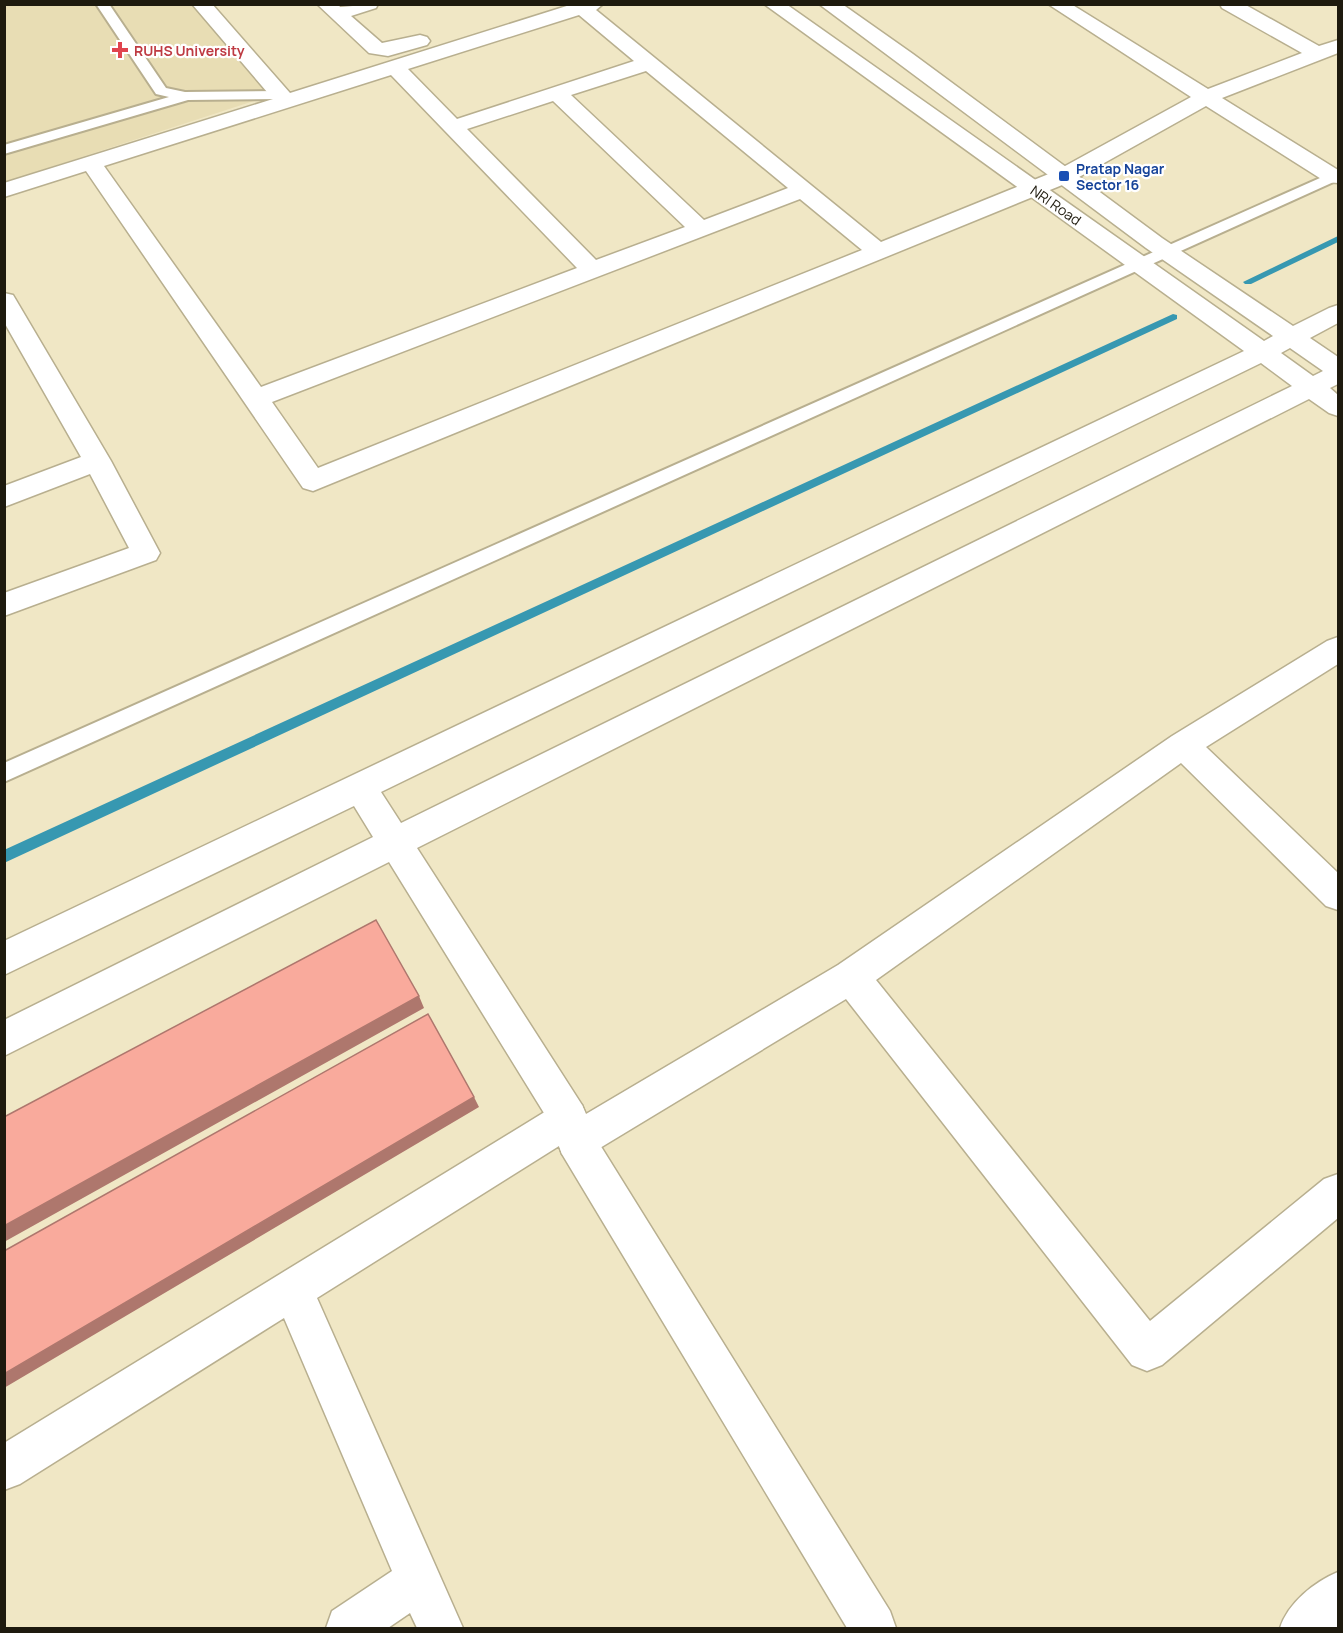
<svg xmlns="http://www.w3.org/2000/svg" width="1343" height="1633" viewBox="0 0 1343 1633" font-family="Manrope,sans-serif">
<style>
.built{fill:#e8ddb4}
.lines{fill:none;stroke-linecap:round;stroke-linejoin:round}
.stream{fill:#3798b1;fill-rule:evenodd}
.service-casing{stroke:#b8af8f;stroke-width:4}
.minor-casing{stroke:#b8af8f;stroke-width:3}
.tertiary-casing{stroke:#b8af8f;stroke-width:3}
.service{fill:#fff;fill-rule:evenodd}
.minor{fill:#fff;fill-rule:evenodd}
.tertiary{fill:#fff;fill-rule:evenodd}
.shaded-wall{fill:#ae776d}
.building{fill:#f9aa9c;stroke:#ae776d;stroke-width:1.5}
.health-dot{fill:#e0444e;stroke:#fff;stroke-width:2}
.transit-dot{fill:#1a4fb4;stroke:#fff;stroke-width:2}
.labels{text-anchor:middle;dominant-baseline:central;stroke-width:4.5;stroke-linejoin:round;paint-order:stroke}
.far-health-label{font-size:14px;font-weight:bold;fill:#be3a42;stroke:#fff;text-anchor:start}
.far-transit-label{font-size:14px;font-weight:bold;fill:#164399;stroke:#fff;text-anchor:start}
.far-street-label{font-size:14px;fill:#1e1a0e;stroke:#fff}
</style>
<rect width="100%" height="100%" fill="#f0e7c5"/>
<path class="built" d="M4,5H197L272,95L5,182Z"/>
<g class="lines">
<path class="stream" d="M1338,236V242L1251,284H1245L1243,282Z
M1173,314L1177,315V319L4,863V850Z"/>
<g class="service-casing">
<path id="service" d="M96,4H109L166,88L185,92L281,91L288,95L281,99L188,100L4,154V145L169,97L156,94Z
M1338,170V180L4,782V763Z"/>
</g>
<g class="minor-casing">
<path id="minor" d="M192,4H212L290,93L573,4H603L596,10L881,242L1056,171L1191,97L1048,4H1071L1208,89L1302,53L1222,8L1220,4H1244L1319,46L1338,40V53L1222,98L1338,170V183L1326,182L1206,106L1072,181L313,491L303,488L86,171L4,197V183L273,99ZM579,15L634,61L457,119L408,69ZM646,71L788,188L704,220L571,95ZM391,75L577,268L261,387L104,166ZM553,101L685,227L596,260L467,129ZM800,199L862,250L318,468L272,402Z
M317,4H338L340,7L378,4L376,8L351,16L382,43L420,35L427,37L430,41L427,45L388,56L369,53Z
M4,293L13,295L16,300L111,461L160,553L156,560L4,616V593L129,548L90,474L4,507V486L81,457L4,322Z
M1338,637V664L1206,747L1338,873V910L1326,906L1181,763L876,980L1150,1321L1324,1179L1338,1174V1218L1162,1365L1147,1371L1132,1365L846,999L590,1154L576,1160L562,1154L559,1146L317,1298L463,1628H417L410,1613L388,1628H326L332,1611L392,1571L284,1318L20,1484L4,1490V1443L556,1105L569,1099L582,1105L586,1114L838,965L1172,736L1327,641Z
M1338,1572V1626L1336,1628H1280C1288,1603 1314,1582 1338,1572Z"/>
</g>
<g class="tertiary-casing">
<path id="tertiary" d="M764,4H786L1264,341L1273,336L1146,248L819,4H842L913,54L1162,238L1293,326L1329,308L1338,305V323L1310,338L1338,357V384L1330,388L1338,395V416L1329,413L1309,399L417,848L582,1105L592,1132L890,1611L896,1628H847L562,1154L552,1126L389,862L4,1056V1020L373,837L354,806L4,975V941L1244,351ZM1290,348L1323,371L1313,376L1281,353ZM1261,363L1292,386L401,823L381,792Z"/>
</g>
<use href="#service" class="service"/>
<use href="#minor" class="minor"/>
<use href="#tertiary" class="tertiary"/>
</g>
<path class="shaded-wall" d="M419,996L424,1008L4,1242V1226Z
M474,1097L479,1107L4,1388V1374Z"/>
<path class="building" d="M376,920L419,996L4,1226V1117Z
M428,1014L474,1097L4,1374V1251Z"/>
<path class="health-dot" d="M117 41h6v6h6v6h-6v6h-6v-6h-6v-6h6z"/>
<rect class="transit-dot" x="1058" y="170" width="12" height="12" rx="3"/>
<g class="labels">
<g class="far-health-label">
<text x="134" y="50">RUHS University</text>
</g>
<g class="far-transit-label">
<text x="1076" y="168">Pratap Nagar<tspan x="1076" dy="16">Sector 16</tspan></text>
</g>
<g class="far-street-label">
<text transform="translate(1056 205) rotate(35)">NRI Road</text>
</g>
</g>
<rect width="1343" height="1633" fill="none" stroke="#1e1a0e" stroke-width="12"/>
</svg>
